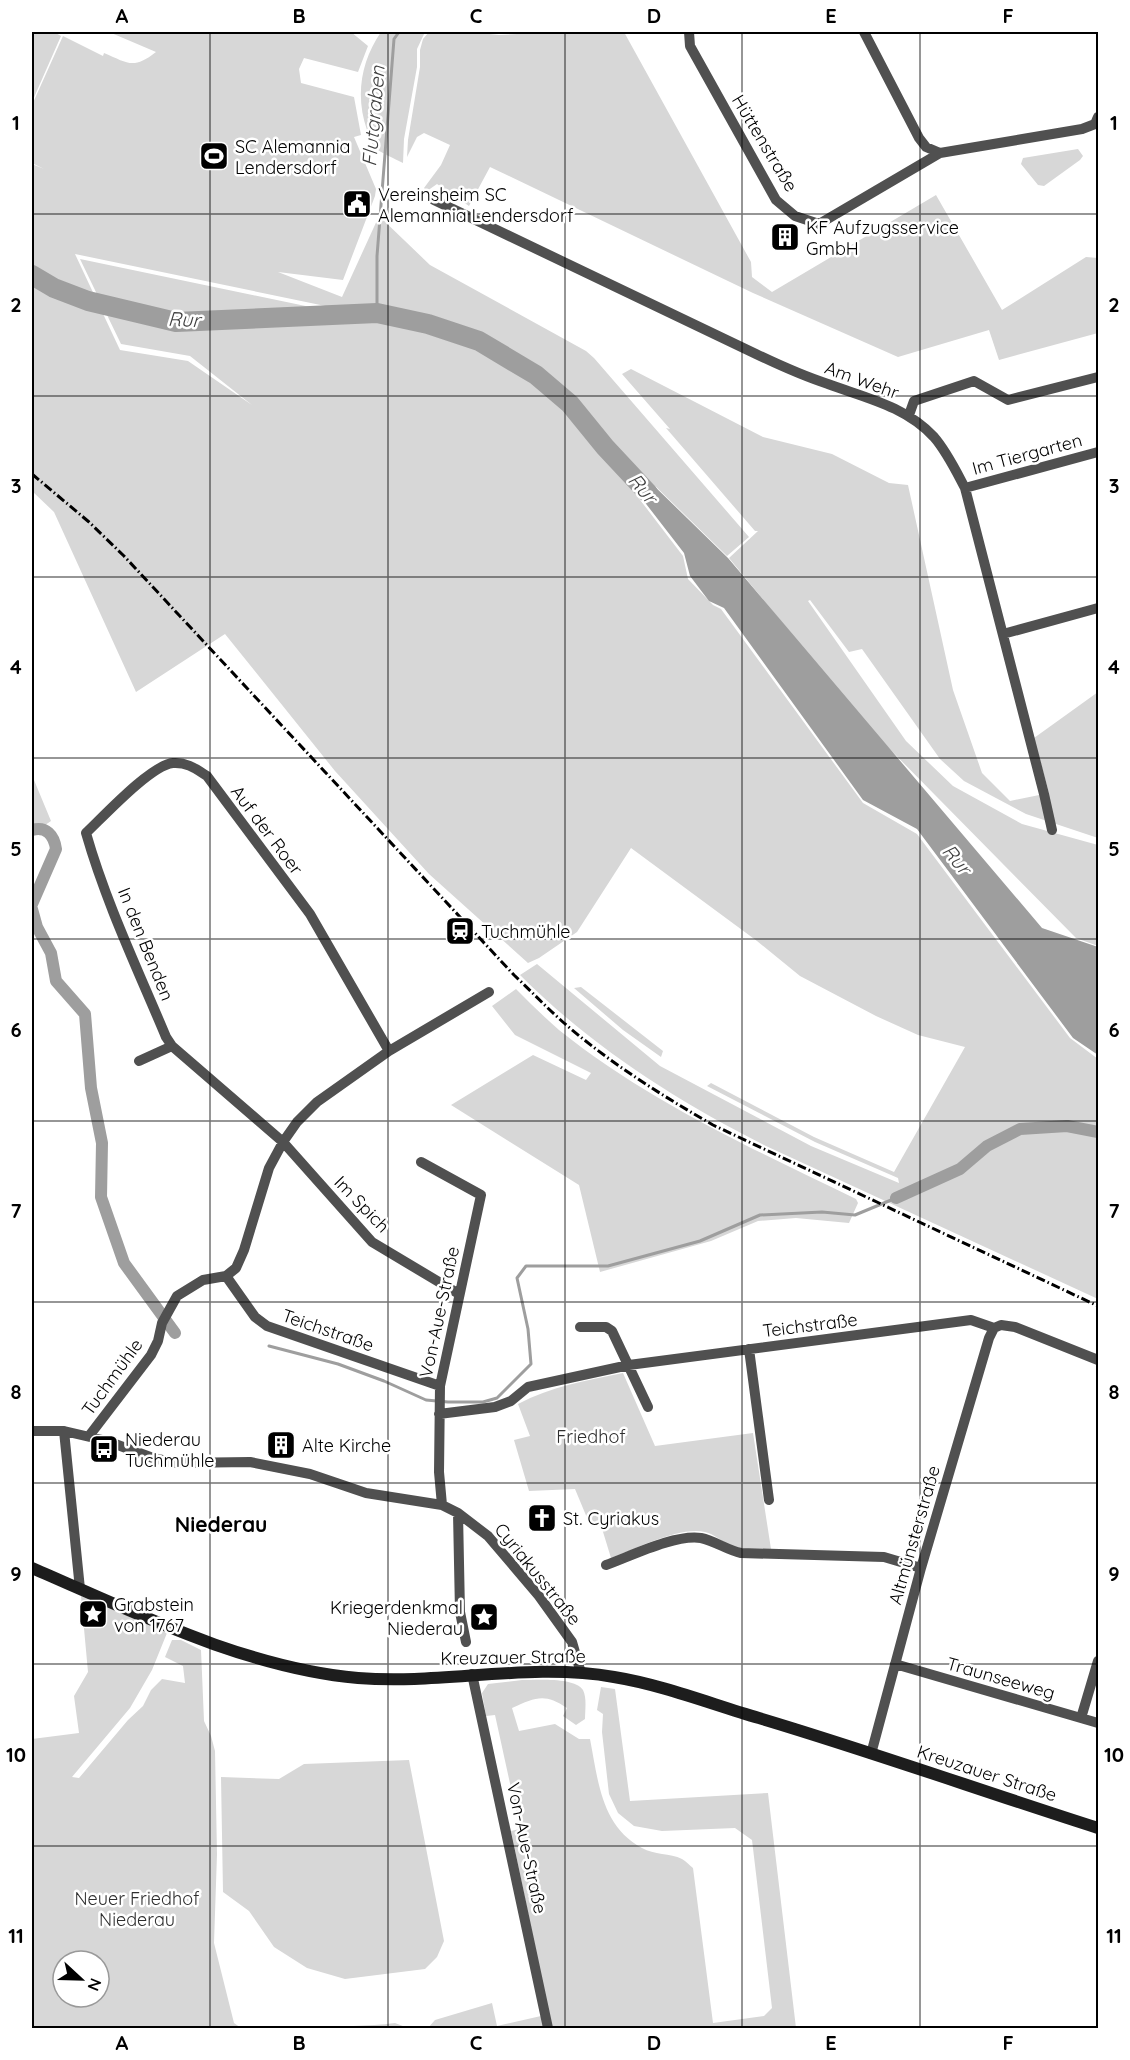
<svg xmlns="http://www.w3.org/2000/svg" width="1130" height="2060" viewBox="0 0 1130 2060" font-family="Quicksand,sans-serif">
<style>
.green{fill:#d7d7d7;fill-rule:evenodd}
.water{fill:#9e9e9e}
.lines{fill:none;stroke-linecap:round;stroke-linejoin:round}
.stream{stroke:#9e9e9e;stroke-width:3}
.canal{stroke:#9e9e9e;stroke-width:12}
.river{stroke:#9e9e9e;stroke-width:20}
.street{stroke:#505050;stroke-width:10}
.secondary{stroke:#1d1d1d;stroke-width:12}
.rail{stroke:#000;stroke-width:3;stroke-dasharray:9 3 1.5 3;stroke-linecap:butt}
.grid{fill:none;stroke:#000;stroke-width:1.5;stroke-opacity:0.55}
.labels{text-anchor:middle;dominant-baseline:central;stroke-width:5;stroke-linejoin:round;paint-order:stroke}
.street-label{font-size:18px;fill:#000;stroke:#fff}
.poi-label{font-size:18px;fill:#000;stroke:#fff;text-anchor:start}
.park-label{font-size:18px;fill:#2e2e2e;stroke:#fff}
.water-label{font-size:20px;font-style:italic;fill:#3f3f3f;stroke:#fff}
.quarter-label{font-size:21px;font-weight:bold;fill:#000;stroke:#fff}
.neatline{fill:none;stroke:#000;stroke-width:2}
.grid-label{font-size:20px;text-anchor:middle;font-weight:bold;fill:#000}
</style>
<rect width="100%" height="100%" fill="#fff"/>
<path class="green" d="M32,32H54L61,36L32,102Z
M109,32H351L368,46L358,72L304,58L299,69L301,83L354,97L361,135L354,137L376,189L375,196L343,280L278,272L342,297L379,216L430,265L586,351L594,358L749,537L727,556L646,477L627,468L572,404L540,373L480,338L75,254L120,350L188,361L252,405L190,356L121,344L80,259L478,342L533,377L568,406L603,449L630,477L631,488L683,556L688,579L713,605L721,609L863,803L917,834L1070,1038L1098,1059V1299L766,1146C675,1100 592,1047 520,975L537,964L660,1066L811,1146L899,1183L898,1178L815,1142L707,1086L711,1083L814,1137L894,1172L965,1047L918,1035L876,1016L800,976L757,941L631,848L577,932L539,958L528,963L429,874L335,771L225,634L136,692L54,512L32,491V164L44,169L32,163V105L63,36L103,56L104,53C128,63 133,70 156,52Z
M381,32H425L417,49V67L404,139L403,163C394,158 382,154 374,147C371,143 369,135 367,130C355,96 361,61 381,32Z
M429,32H470L499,35L553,32H624L751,262L752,277L772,292L936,195L1002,310L1086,257L1098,258V333L999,360L989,330L898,357L753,293L490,167L469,206L437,184L427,191L424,188L441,165L450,145L424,133L417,137L407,157L408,140L420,67V50L423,39Z
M1078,149L1083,156L1080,160L1044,186L1038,185L1021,164L1023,158Z
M631,369L763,437L832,454L889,483L908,485L953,690L982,773L1010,801L1049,793L1034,738L1098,692V838L1026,814L964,781L940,759L862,649L849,652L810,600L808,601L906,741L953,786L1022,824L1098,845V946L1076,938L869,728L729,558L758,531H755L666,428L670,429L622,374Z
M34,780L51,821L32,834V782Z
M581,987L663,1051L661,1057L623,1030L574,988Z
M516,989C530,1003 544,1017 559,1030C649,1102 753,1149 856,1199L858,1203L849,1223L796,1218L758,1221L711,1241L600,1272L579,1185L451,1105L533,1055L586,1080L591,1073L515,1035L492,1006Z
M623,1373L655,1446L753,1433L771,1549C758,1549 742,1551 730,1545C721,1541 714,1534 705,1532C680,1526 635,1549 611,1558L600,1522L590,1525L575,1489L529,1491L514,1440L530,1436L518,1404C550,1387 587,1380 623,1373Z
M81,1596L167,1633L152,1670L130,1708L72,1777L79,1778L128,1720L143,1706L151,1690L162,1679L185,1683L183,1666L165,1657L172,1640H181L201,1650L204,1721L211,1736L215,1751L217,1854L214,1943L234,2023L241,2028H32V1849L34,1805L32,1804V1739L79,1733L74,1696L88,1672ZM63,1961H99V1997H63Z
M522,1680C537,1680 575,1677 583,1690C587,1698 585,1710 585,1719L576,1725L563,1716L567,1708C545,1693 536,1697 512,1708L519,1731L555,1724L579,1739H590C598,1780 601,1826 642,1848C654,1855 670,1853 682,1859C686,1861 690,1866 693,1868L713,2023L764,2016L772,2008L752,1840L735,1828L662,1831L634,1826L618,1813L609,1794L602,1732L603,1714L597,1710L601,1687L615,1689L630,1801L768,1793L796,2028H552L511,1831L520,1829L495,1715L486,1716L482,1693L488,1684Z
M409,1760L444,1941L437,1957L425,1969L345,1979L307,1968L274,1947L249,1911L223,1892L221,1777L279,1779L304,1764Z
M492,2003L497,2026L541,2016L544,2028H428L435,2020Z
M395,2023L408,2028H312C340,2025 367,2027 395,2023Z"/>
<path class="water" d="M632,474L646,478L728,558L1042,928L1098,947V1055L1073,1038L917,829L863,800L724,608L709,601L690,576L684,553L633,487Z"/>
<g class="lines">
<path class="stream" d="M377,313V256L394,39L399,32
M269,1346L338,1364L384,1381L426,1400L448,1402H483L497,1398L531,1364L528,1329L517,1278L526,1266H608L700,1241L760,1215L822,1212L855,1215L896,1198"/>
<path class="canal" d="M32,830C46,826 54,835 56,849L32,904
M32,909L37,927L51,953L56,981L85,1014L91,1088L102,1143L101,1197L124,1263L175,1333
M896,1198L960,1169L987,1146L1020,1129L1067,1126L1098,1132"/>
<path class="river" d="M32,275L54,288L88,301L176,322L377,313L428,324L479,341L536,375L570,404L605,447L648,493"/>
<path class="street" d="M689,32L690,46L776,200L795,216L819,224L940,153L1082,129L1095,124L1098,117
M864,32L919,138L926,147L940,153
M434,200L756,354C779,365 803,376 828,384C866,398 905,406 934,437C947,452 956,471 965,488L1044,794L1052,830
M909,415L914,401L974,381L1008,400L1098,377
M965,488L1098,452
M1003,634L1098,608
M389,1051L310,914L207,776C196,769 187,762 173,763C151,765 104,816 86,833C106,903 138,970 166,1037L172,1046L283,1142L372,1242L459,1294
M139,1061L172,1046
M421,1162L481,1195L440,1386L439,1472L442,1505
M226,1276L255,1317L267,1326L440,1386
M580,1327H606L612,1331L648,1407
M994,1328L1001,1325L1015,1327L1098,1360
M749,1349L769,1500
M439,1414L495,1407L511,1401L528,1387L629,1365L971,1320L994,1328
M32,1431H64L107,1441L153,1458L176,1463L250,1462L310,1474L366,1493L442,1505L458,1513L488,1536L539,1596L572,1642L581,1673
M64,1431L80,1589
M89,1436L151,1355L158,1341L162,1323L177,1296L203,1280L226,1276L236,1268L244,1250L269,1168L283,1142L297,1122L317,1102L389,1051L489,992
M458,1513L460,1612L466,1642
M606,1565C631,1556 675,1534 701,1538C715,1541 727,1550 741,1553L884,1557L921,1568
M895,1664L1098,1723
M472,1674L548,2028
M1081,1718L1098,1661
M871,1754L921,1568L989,1338L994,1328"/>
<path class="secondary" d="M32,1568C134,1612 245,1668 358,1678C443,1685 529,1662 614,1677C663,1685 711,1704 759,1718C873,1752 985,1792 1098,1828"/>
<path class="rail" d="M32,474L89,522L124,556L514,975C531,991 547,1008 564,1023C610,1063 661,1095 713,1125L1098,1306"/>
</g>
<path class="grid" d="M210,32V2028M388,32V2028M565,32V2028M742,32V2028M920,32V2028M32,214H1098M32,396H1098M32,577H1098M32,758H1098M32,939H1098M32,1121H1098M32,1302H1098M32,1483H1098M32,1664H1098M32,1846H1098"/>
<defs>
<g id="stadium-square" transform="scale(1.5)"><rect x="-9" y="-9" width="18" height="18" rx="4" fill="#000" stroke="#fff"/><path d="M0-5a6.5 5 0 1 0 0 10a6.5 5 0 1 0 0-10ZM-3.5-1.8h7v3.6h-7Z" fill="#fff"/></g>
<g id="civic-square" transform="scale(1.5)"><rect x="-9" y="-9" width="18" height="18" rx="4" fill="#000" stroke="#fff"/><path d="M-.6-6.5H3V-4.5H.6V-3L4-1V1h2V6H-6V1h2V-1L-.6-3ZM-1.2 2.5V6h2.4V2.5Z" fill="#fff"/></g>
<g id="building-square" transform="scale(1.5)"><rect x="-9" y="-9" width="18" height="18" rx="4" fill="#000" stroke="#fff"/><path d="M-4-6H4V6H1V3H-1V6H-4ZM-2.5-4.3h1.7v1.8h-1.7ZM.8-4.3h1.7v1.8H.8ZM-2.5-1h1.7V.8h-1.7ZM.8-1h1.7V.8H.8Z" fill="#fff"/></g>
<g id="station-square" transform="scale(1.5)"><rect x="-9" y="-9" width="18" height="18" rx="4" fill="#000" stroke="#fff"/><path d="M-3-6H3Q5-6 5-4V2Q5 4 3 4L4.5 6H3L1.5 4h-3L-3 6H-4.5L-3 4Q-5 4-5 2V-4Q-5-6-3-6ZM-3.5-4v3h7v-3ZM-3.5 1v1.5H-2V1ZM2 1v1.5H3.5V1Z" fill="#fff"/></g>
<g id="bus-square" transform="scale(1.5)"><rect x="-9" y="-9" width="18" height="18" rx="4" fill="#000" stroke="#fff"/><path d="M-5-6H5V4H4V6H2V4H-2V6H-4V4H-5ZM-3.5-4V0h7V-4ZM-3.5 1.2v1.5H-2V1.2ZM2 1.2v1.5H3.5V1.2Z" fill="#fff"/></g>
<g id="church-square" transform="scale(1.5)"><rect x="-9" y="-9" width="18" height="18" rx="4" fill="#000" stroke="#fff"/><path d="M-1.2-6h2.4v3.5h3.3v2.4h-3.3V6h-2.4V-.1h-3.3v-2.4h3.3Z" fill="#fff"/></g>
<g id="sight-square" transform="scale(1.5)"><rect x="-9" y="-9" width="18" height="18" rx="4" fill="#000" stroke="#fff"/><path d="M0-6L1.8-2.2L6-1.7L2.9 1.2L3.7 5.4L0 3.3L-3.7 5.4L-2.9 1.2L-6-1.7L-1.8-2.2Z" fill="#fff"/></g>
</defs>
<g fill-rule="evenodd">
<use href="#stadium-square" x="214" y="156"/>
<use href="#civic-square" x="357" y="204"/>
<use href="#building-square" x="785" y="237"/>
<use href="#station-square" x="460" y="931"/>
<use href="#building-square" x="281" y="1445"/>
<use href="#bus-square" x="104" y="1449"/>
<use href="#church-square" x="542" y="1518"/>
<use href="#sight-square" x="93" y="1614"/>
<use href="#sight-square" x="484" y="1617"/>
</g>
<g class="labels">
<g class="street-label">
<text transform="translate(765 143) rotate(59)">Hüttenstraße</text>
<text transform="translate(862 380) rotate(20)">Am Wehr</text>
<text transform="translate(1027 454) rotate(-15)">Im Tiergarten</text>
<text transform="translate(267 830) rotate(53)">Auf der Roer</text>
<text transform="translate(146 944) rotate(68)">In den Benden</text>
<text transform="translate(362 1204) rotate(46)">Im Spich</text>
<text transform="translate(439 1312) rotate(-78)">Von-Aue-Straße</text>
<text transform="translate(810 1325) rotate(-7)">Teichstraße</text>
<text transform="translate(328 1330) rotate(19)">Teichstraße</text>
<text transform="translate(112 1377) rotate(-54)">Tuchmühle</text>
<text transform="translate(914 1535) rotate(-74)">Altmünsterstraße</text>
<text transform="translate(538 1574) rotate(51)">Cyriakusstraße</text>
<text transform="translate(513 1657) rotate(-1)">Kreuzauer Straße</text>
<text transform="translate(1001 1678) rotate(16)">Traunseeweg</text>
<text transform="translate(987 1773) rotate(18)">Kreuzauer Straße</text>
<text transform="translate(527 1848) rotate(78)">Von-Aue-Straße</text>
</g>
<g class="poi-label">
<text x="235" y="146">SC Alemannia<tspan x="235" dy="21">Lendersdorf</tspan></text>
<text x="378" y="194">Vereinsheim SC<tspan x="378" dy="21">Alemannia Lendersdorf</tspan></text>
<text x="806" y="227">KF Aufzugsservice<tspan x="806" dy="21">GmbH</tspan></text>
<text x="481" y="931">Tuchmühle</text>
<text x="125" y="1439">Niederau<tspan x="125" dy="21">Tuchmühle</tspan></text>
<text x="302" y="1445">Alte Kirche</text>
<text x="563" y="1518">St. Cyriakus</text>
<text x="114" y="1604">Grabstein<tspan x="114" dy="21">von 1767</tspan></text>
<text x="463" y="1607" text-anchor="end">Kriegerdenkmal<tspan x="463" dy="21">Niederau</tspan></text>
</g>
<g class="park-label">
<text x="591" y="1436">Friedhof</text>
<text x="137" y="1898">Neuer Friedhof<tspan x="137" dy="21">Niederau</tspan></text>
</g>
<g class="water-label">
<text transform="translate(373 116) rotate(-85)">Flutgraben</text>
<text transform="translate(184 319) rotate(3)">Rur</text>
<text transform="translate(643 488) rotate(50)">Rur</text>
<text transform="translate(957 859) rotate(50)">Rur</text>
</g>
<g class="quarter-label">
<text x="221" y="1524">Niederau</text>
</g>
</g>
<rect width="1130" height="2060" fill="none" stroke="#ffffff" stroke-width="66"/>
<g transform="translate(81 1979) rotate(112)"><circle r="28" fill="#ffffff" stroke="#999999" stroke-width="1.5"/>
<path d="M0-4.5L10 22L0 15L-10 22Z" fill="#000000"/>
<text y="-9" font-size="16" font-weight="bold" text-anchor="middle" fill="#000000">N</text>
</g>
<rect x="33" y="33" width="1064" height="1994" class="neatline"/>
<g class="grid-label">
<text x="122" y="23">A</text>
<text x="299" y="23">B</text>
<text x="476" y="23">C</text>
<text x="654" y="23">D</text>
<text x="831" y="23">E</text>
<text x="1008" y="23">F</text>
<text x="16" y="130">1</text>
<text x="1114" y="130">1</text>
<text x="16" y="312">2</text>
<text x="1114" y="312">2</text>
<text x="16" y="493">3</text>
<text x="1114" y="493">3</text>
<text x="16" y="674">4</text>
<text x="1114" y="674">4</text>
<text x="16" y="856">5</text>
<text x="1114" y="856">5</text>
<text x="16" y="1037">6</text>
<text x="1114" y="1037">6</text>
<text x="16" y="1218">7</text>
<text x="1114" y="1218">7</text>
<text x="16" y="1399">8</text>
<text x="1114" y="1399">8</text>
<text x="16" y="1581">9</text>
<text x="1114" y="1581">9</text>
<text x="16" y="1762">10</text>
<text x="1114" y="1762">10</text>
<text x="16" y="1943">11</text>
<text x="1114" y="1943">11</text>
<text x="122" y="2050">A</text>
<text x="299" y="2050">B</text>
<text x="476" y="2050">C</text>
<text x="654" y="2050">D</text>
<text x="831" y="2050">E</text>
<text x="1008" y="2050">F</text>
</g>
</svg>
